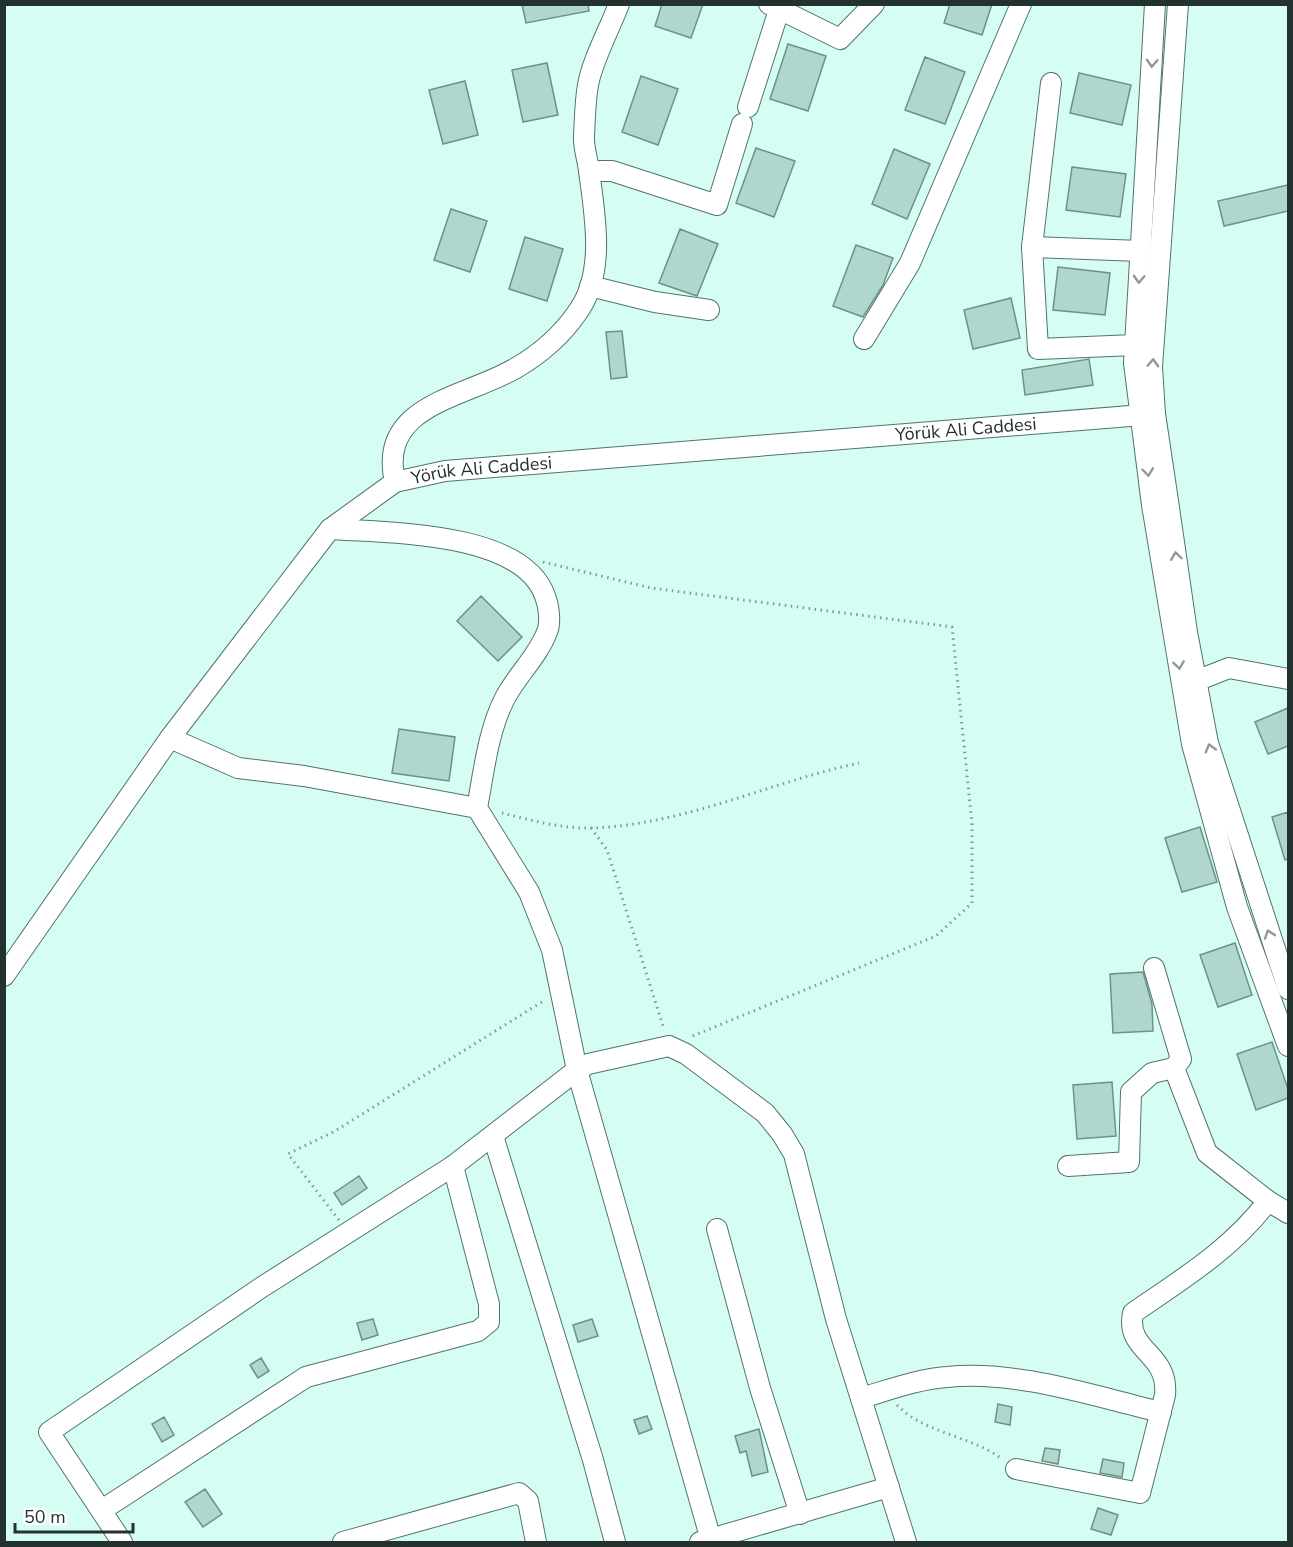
<svg xmlns="http://www.w3.org/2000/svg" width="1293" height="1547" viewBox="0 0 1293 1547" font-family="'Nunito Sans',sans-serif">
<style>
.building{fill:#b0d6cd;stroke:#6d9189;stroke-width:1.5}
.lines{fill:none;stroke-linecap:round;stroke-linejoin:round}
.minor-casing{stroke:#50746c;stroke-width:22}
.path{stroke:#7e9a93;stroke-width:3;stroke-dasharray:1.5 4.5;stroke-linecap:butt}
.minor{stroke:#fff;stroke-width:20}
.oneway{stroke:#919896}
.labels{text-anchor:middle;dominant-baseline:central;stroke-width:4.5;stroke-linejoin:round;paint-order:stroke}
.street-label{font-size:18px;fill:#23322e;stroke:#fff}
</style>
<rect width="100%" height="100%" fill="#d6fdf4"/>
<path class="building" d="M522,4H588L589,11L526,23Z
M662,4H703L691,38L655,26Z
M950,4H992L982,35L944,23Z
M788,44L826,56L808,111L770,99Z
M925,57L965,72L945,124L905,110Z
M547,63L558,115L523,122L512,70Z
M1079,73L1131,85L1122,125L1070,113Z
M641,76L678,89L658,145L622,132Z
M465,81L478,135L443,144L429,90Z
M756,148L795,161L774,217L736,203Z
M894,149L930,164L907,219L872,204Z
M1072,167L1126,174L1120,217L1066,210Z
M1288,185V211L1224,226L1218,201Z
M451,209L487,221L470,272L434,260Z
M680,229L718,244L697,296L659,283Z
M525,237L563,249L547,301L509,289Z
M856,245L893,258L883,285L863,317L833,306Z
M1058,267L1110,273L1105,315L1053,310Z
M1011,298L1020,338L973,349L964,310Z
M622,331L627,377L611,379L606,332Z
M1089,359L1093,385L1025,395L1022,370Z
M481,596L522,637L498,661L457,621Z
M1288,708V746L1268,754L1255,722Z
M399,729L455,737L449,781L392,773Z
M1288,812V859L1285,860L1272,817Z
M1200,827L1217,882L1182,892L1165,838Z
M1235,943L1252,995L1218,1007L1200,955Z
M1143,972L1152,1004L1153,1031L1113,1033L1110,974Z
M1272,1042L1288,1089V1098L1256,1110L1237,1054Z
M1112,1082L1116,1136L1077,1139L1073,1085Z
M359,1176L367,1188L342,1205L334,1193Z
M373,1319L378,1335L362,1340L357,1323Z
M592,1319L598,1336L578,1342L573,1325Z
M261,1358L269,1371L258,1378L250,1365Z
M998,1404L1012,1407L1010,1425L995,1422Z
M647,1416L652,1429L639,1434L634,1420Z
M164,1417L174,1435L162,1442L152,1424Z
M759,1429L768,1472L752,1476L746,1451L740,1453L735,1436Z
M1045,1448L1060,1450L1058,1464L1042,1461Z
M1103,1459L1124,1463L1122,1477L1100,1473Z
M205,1489L222,1514L203,1527L185,1502Z
M1098,1508L1118,1515L1111,1535L1091,1529Z"/>
<g class="lines">
<g class="minor-casing">
<g id="minor">
<path id="s1" d="M619,4C610,28 592,61 588,85C585,102 585,119 584,135C583,147 588,160 589,171C595,216 606,274 577,313C561,336 540,354 516,368C465,398 377,404 395,482L445,471L1155,414"/>
<path d="M769,4L840,39L874,4"/>
<path d="M1155,4L1134,363L1152,505L1192,744L1237,907L1288,1046"/>
<path d="M1178,4L1152,367L1155,414L1168,501L1187,632L1208,743L1288,989"/>
<path d="M1051,83L1032,247L1038,349L1135,345"/>
<path d="M748,107L779,10"/>
<path d="M589,171H612L717,205L742,124"/>
<path d="M1032,247L1141,251"/>
<path d="M590,286L655,302L709,310"/>
<path d="M864,339L910,263L1021,4"/>
<path d="M330,529C388,533 522,531 545,596C549,606 551,623 547,632C538,656 517,675 505,698C488,731 484,771 477,808L529,892L552,950L577,1070L711,1540"/>
<path d="M1196,681L1229,668L1288,679"/>
<path d="M170,738L238,768L304,776L477,808"/>
<path d="M1154,968L1181,1059L1174,1068"/>
<path d="M4,976L170,738L330,529L395,482"/>
<path d="M493,1136L593,1460L615,1542"/>
<path d="M1068,1166L1129,1162L1131,1092L1152,1073L1174,1068L1207,1153L1268,1201L1288,1213"/>
<path d="M717,1229L760,1388L800,1514"/>
<path d="M861,1398C889,1390 918,1379 947,1377C1018,1370 1092,1396 1161,1412"/>
<path d="M1016,1469L1140,1493L1165,1395C1169,1352 1125,1352 1133,1313C1182,1279 1231,1250 1268,1201"/>
<path d="M102,1510L306,1377L478,1331L489,1322V1304L453,1166"/>
<path d="M122,1542L49,1432L262,1287L453,1166L577,1070L588,1064L669,1046L686,1054L765,1113L782,1134L794,1154L836,1319L906,1542"/>
<path d="M343,1542L519,1493L528,1501L536,1542"/>
<path d="M700,1542L889,1487"/>
</g>
</g>
<path class="path" d="M543,562L651,588L952,627L972,824V903L936,936L690,1037
M502,813C530,820 563,829 592,828C684,825 770,782 859,763
M591,828L607,850L664,1029
M339,1220L288,1154L335,1131L545,1000
M897,1405C925,1434 970,1435 1002,1459"/>
<use href="#minor" class="minor"/>
</g>
<defs><path id="oneway-chevron" d="M-2-3.5L2.5 0L-2 3.5" fill="none" stroke-width="1.6" stroke-linecap="round" stroke-linejoin="round" transform="scale(1.5)"/></defs>
<g class="oneway">
<use href="#oneway-chevron" transform="translate(1152 63) rotate(93)"/>
<use href="#oneway-chevron" transform="translate(1139 279) rotate(93)"/>
<use href="#oneway-chevron" transform="translate(1153 363) rotate(-88)"/>
<use href="#oneway-chevron" transform="translate(1148 472) rotate(83)"/>
<use href="#oneway-chevron" transform="translate(1176 556) rotate(-98)"/>
<use href="#oneway-chevron" transform="translate(1179 665) rotate(81)"/>
<use href="#oneway-chevron" transform="translate(1210 748) rotate(-106)"/>
<use href="#oneway-chevron" transform="translate(1269 934) rotate(-109)"/>
</g>
<g class="labels">
<g class="street-label">
<text stroke="none"><textPath href="#s1" startOffset="1161">Yörük Ali Caddesi</textPath></text>
<text stroke="none"><textPath href="#s1" startOffset="675">Yörük Ali Caddesi</textPath></text>
</g>
</g>
<rect width="1293" height="1547" fill="none" stroke="#23322e" stroke-width="12"/>
<path d="M15 1523v9h118v-9" fill="none" stroke="#23322e" stroke-width="3"/>
<text x="24" y="1523" font-size="18" fill="#23322e" stroke="#ffffff" stroke-width="4.5" paint-order="stroke">50 m</text>
</svg>
